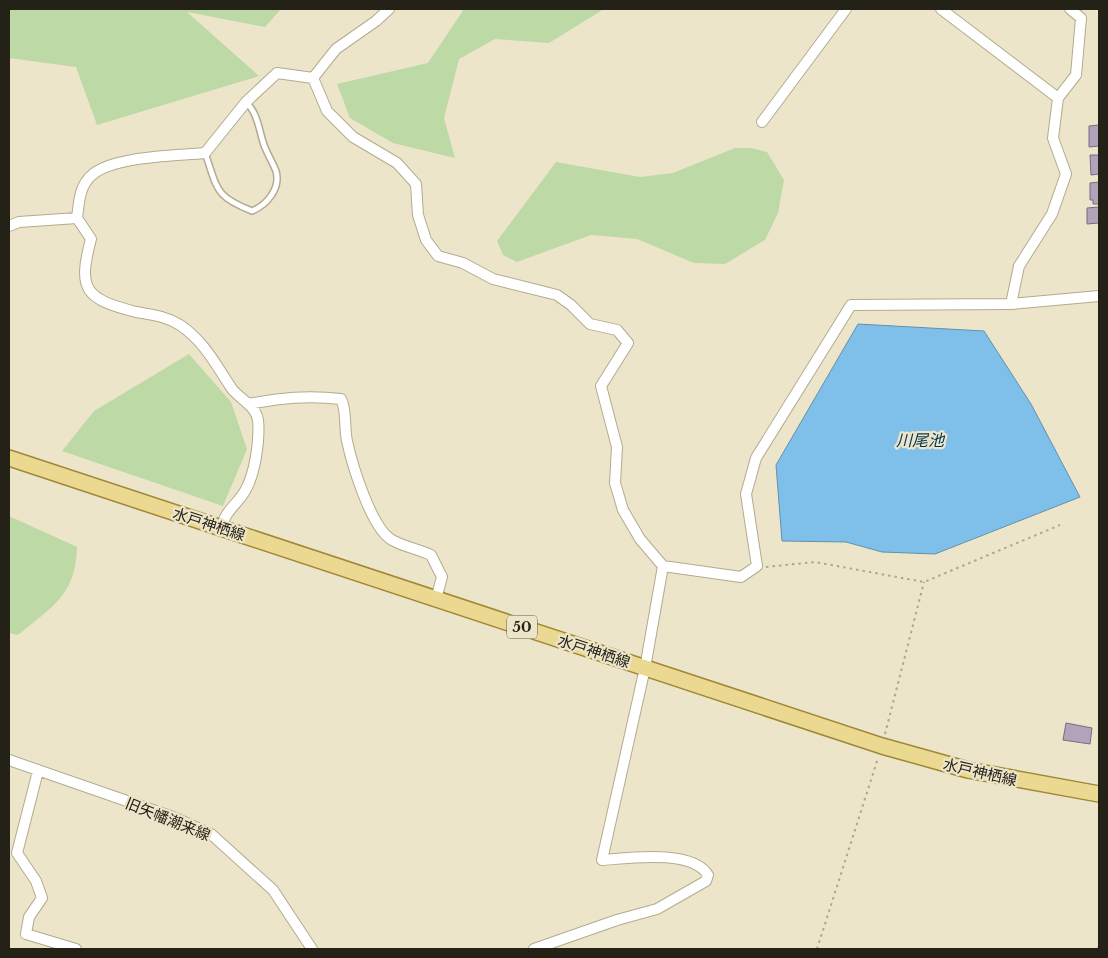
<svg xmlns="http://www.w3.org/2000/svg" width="1108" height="958" viewBox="0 0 1108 958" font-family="'Libre Baskerville','Noto Sans JP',serif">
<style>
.green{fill:#bdd9a5}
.water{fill:#7fc0eb;stroke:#6490ab}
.building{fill:#b3a3ba;stroke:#796a80}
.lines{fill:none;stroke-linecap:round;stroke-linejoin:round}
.service-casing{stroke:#b2ab90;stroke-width:8}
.minor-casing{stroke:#b2ab90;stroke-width:12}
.primary-casing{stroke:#9e8836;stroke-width:18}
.path{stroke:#ada690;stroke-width:2;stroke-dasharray:2.5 4;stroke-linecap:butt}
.service{stroke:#fff;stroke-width:5}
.minor{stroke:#fff;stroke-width:10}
.primary{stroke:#ecd991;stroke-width:15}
.labels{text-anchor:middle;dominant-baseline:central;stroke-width:4.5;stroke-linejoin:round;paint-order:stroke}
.shield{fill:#ede5c9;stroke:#605c4c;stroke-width:1}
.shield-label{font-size:14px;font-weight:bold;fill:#242117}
.street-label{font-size:15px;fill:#242117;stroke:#ede5c9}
.water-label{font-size:16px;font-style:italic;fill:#003551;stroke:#ede5c9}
</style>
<rect width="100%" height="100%" fill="#ede5c9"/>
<path class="green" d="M9,9H281L265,27L187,12L259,76L97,125L76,67L9,58Z
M464,9H604L549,43L495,39L459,59L444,118L455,158L393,143L350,118L337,84L428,63Z
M735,148H751L767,152L784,180L778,213L765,240L725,264L694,263L637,239L591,235L517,262L503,255L497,241L556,162L640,177L673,173Z
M189,354L231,402L247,449L223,506L62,451L94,411Z
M9,516L77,547C76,595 52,607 18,635L9,633Z"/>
<path class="water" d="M858,324L984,331L1031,404L1080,497L935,554L882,552L846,542L782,541L776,465Z"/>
<path class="building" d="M1099,125V146L1089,147V126Z
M1090,155H1099V174L1091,175Z
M1099,182V204H1093V200H1090V183Z
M1099,207V223L1087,224V208Z
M1066,723L1092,728L1090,744L1063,740Z"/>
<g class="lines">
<g class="service-casing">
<path id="service" d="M205,153C218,189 214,196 252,211C267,205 281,188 276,171C272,161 266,152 263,142C259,129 257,112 246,102"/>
</g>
<g class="minor-casing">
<path id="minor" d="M941,9L1058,98
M313,78L327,111L353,137L397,163L416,184L418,215L426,240L438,256L463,263L493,279L557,295L571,305L590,324L617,330L628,343L601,386L617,447L615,483L623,510L640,539L663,566L741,577L757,566L746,494L756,458L851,305L1011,304L1099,296
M762,122L846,9
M77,218L91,239C77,291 86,299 136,312C152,315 166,316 180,325C204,341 216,365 232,389C240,399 256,406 258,420C260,440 255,474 245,491C237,505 224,511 222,528
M9,226L19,222L77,218C79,203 79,186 92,175C113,156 176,156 205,153L246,102L277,73L313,78L336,49L376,21L389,9
M1011,304L1019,266L1052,214L1066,174L1053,138L1058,98L1076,75L1081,18L1070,9
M248,404C282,398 307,395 341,399C347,410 344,428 347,441C352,464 371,528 392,540C404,547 419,549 431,555L442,577L436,599
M9,760L173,817L211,834L273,890L312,949
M38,771L17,853L36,881L42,898L29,917L26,934L76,949
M534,949L617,920L657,909L706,881L708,875C692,849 629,858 602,860L645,668L663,566"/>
</g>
<g class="primary-casing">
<path id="primary" d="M9,458L882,746L968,770L1099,794"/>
</g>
<path class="path" d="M766,567L815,562L924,582L1060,525
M885,734L924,582
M817,949L878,758
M1098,949L1099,944"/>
<use href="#service" class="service"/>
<use href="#minor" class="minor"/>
<use href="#primary" class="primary"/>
</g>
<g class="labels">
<rect class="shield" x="507" y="615.5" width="30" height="23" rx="4"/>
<g class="shield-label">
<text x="522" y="627">50</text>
</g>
<g class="street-label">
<text transform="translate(209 524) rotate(18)">水戸神栖線</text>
<text transform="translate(594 651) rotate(18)">水戸神栖線</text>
<text transform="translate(980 772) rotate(13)">水戸神栖線</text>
<text transform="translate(168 819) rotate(22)">旧矢幡潮来線</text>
</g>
<g class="water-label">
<text x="920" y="440">川尾池</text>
</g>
</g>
<rect width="1108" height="958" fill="none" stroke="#242117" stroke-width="20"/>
</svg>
